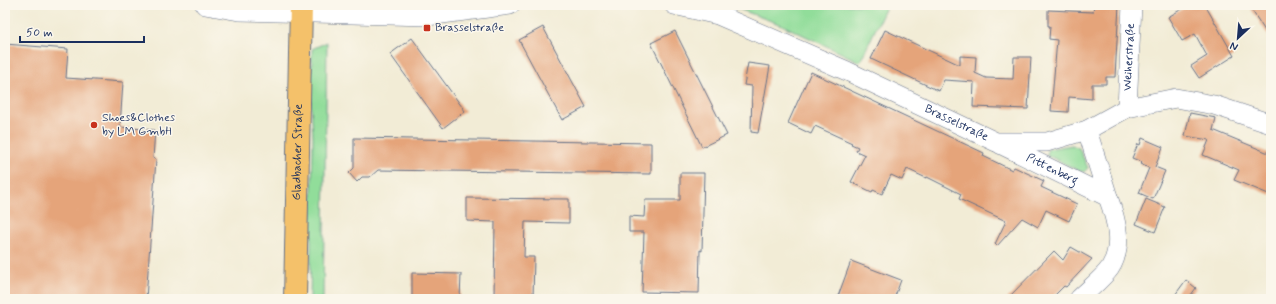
<svg xmlns="http://www.w3.org/2000/svg" width="1276" height="304" viewBox="0 0 1276 304" font-family="Mynerve,sans-serif">
<style>
.green{fill:#91dd9a;stroke:#56867c}
.building{fill:#e5a47a}
.lines{fill:none;stroke-linecap:round;stroke-linejoin:round}
.minor-casing{stroke:#667188;stroke-width:20}
.major-casing{stroke:#667188;stroke-width:24}
.minor{stroke:#fff;stroke-width:19}
.major{stroke:#f4c16a;stroke-width:22}
.poi-dot{fill:#c8321e;stroke:#fbf7ec;stroke-width:1.5}
.labels{text-anchor:middle;dominant-baseline:central;stroke-width:3;stroke-linejoin:round;paint-order:stroke}
.poi-label{font-size:12px;fill:#1b2f5e;stroke:#fbf7ec;text-anchor:start}
.street-label{font-size:12px;fill:#1b2f5e;stroke:#fbf7ec}
</style>
<rect width="100%" height="100%" fill="#fbf7ec"/>
<filter id="ink" filterUnits="userSpaceOnUse"><feTurbulence type="fractalNoise" baseFrequency=".025" numOctaves="2"/><feDisplacementMap in="SourceGraphic" scale="8" xChannelSelector="R" yChannelSelector="G"/><feConvolveMatrix kernelMatrix="1 2 1 2 8 2 1 2 1" color-interpolation-filters="sRGB"/></filter>
<filter id="wash" filterUnits="userSpaceOnUse"><feTurbulence type="fractalNoise" baseFrequency=".012" numOctaves="4" result="noise"/><feDisplacementMap in="SourceGraphic" scale="16" xChannelSelector="R" yChannelSelector="G"/><feGaussianBlur stdDeviation="0.9" result="paint"/><feColorMatrix in="noise" values="0 0 0 0 0 0 0 0 0 0 0 0 0 0 0 0 0 1.4 0 .05"/><feComposite in="paint" operator="in"/></filter>
<g filter="url(#wash)">
<rect width="100%" height="100%" fill="#f2ecd6"/>
<path class="green" d="M728,5H887L860,62L782,25Z
M327,42L323,299H310L313,137L311,104L312,49Z
M1072,145L1079,148L1088,168L1084,172L1079,171L1047,155L1048,149Z"/>
<g id="blocks">
<path class="building" d="M1094,5H1119L1115,77H1106V84H1092V99L1069,97L1068,112L1051,111L1057,40L1049,39L1050,26H1048V10L1093,12Z
M1189,5H1205L1234,56L1199,78L1191,66L1207,56L1195,34L1182,41L1168,17Z
M1258,5H1266L1271,12V40L1251,9Z
M543,27L586,107L562,120L519,40Z
M885,30L960,65V56L976,57L975,73L986,78L1013,79L1014,57H1031L1028,109L973,107L974,82L944,80L939,91L871,59Z
M675,31L727,135L702,147L651,43Z
M412,38L465,111L443,128L390,54Z
M5,44L68,49L66,78L123,82L120,127L155,130L153,158L156,159L146,299H5Z
M748,63L770,66L758,133L751,132L752,86L744,85Z
M811,72L984,153L983,156L1012,170L1014,167L1044,181L1041,187L1077,204L1069,221L1046,210L1038,227L1022,218L997,246L995,244L1006,221L959,199L961,194L927,177L926,178L907,169L902,180L891,175L882,194L873,190L872,192L851,182L865,155L856,151L858,147L851,144L852,143L815,126L811,134L788,123Z
M1190,113L1216,118L1213,130L1271,154V195L1234,180L1239,170L1203,155L1209,140L1185,136Z
M354,138L651,143V174L378,170L370,177H362L357,182L349,173L354,168Z
M1142,138L1163,147L1155,167L1165,171L1153,199L1139,193L1149,168L1140,164L1142,162L1132,158L1138,144L1140,145Z
M680,173H704L702,251L700,250L699,293L642,292L644,232H629V216L644,217L645,200H680Z
M467,198L569,199V223L525,222L524,257H534L533,299H494L495,222L467,221Z
M1146,199L1165,207L1155,232L1136,224Z
M1071,247L1092,259L1066,287L1064,286L1051,299H1007L1054,251L1063,260Z
M851,261L901,280L894,299H837Z
M412,273L461,274L460,299H412Z
M1186,280L1196,288L1188,299H1172Z"/>
</g>
</g>
<g filter="url(#ink)">
<use href="#blocks" fill-opacity="0" stroke="#667188" stroke-width="1"/>
<g class="lines">
<g class="minor-casing">
<g id="minor">
<path d="M205,5L239,11L427,16L510,5"/>
<path id="s1" d="M674,5L718,15L847,71L996,142H1047L1087,130L1127,108L1176,98L1214,105L1271,124"/>
<path id="s2" d="M1127,108L1132,5"/>
<path id="s3" d="M1000,144L1108,197L1087,130"/>
<path d="M1079,299C1088,290 1103,278 1110,268C1124,246 1116,219 1108,197"/>
</g>
</g>
<g class="major-casing">
<g id="major">
<path id="s4" d="M295,299L301,5"/>
</g>
</g>
<use href="#minor" class="minor"/>
<use href="#major" class="major"/>
</g>
</g>
<g class="poi-dot">
<rect x="423" y="24" width="8" height="8" rx="2"/>
<circle cx="94" cy="125" r="4"/>
</g>
<g class="labels">
<g class="poi-label">
<text x="435" y="28">Brasselstraße</text>
<text x="102" y="118">Shoes&amp;Clothes<tspan x="102" dy="14">by LM GmbH</tspan></text>
</g>
<g class="street-label">
<text stroke="none"><textPath href="#s2" startOffset="51">Weiherstraße</textPath></text>
<text stroke="none"><textPath href="#s1" startOffset="307">Brasselstraße</textPath></text>
<text stroke="none"><textPath href="#s4" startOffset="147">Gladbacher Straße</textPath></text>
<text stroke="none"><textPath href="#s3" startOffset="58">Pittenberg</textPath></text>
</g>
</g>
<rect width="1276" height="304" fill="none" stroke="#fbf7ec" stroke-width="20"/>
<g transform="translate(1238 38) rotate(206)" stroke="#fbf7ec" stroke-width="3" paint-order="stroke">
<path d="M0-3L7 15L0 10L-7 15Z" fill="#1b2f5e"/>
<text y="-6" font-size="11" font-weight="bold" text-anchor="middle" fill="#1b2f5e">N</text>
</g>
<path d="M20 36v6h124v-6" fill="none" stroke="#1b2f5e" stroke-width="2"/>
<text x="26" y="36" font-size="12" fill="#1b2f5e" stroke="#fbf7ec" stroke-width="3" paint-order="stroke">50 m</text>
</svg>
